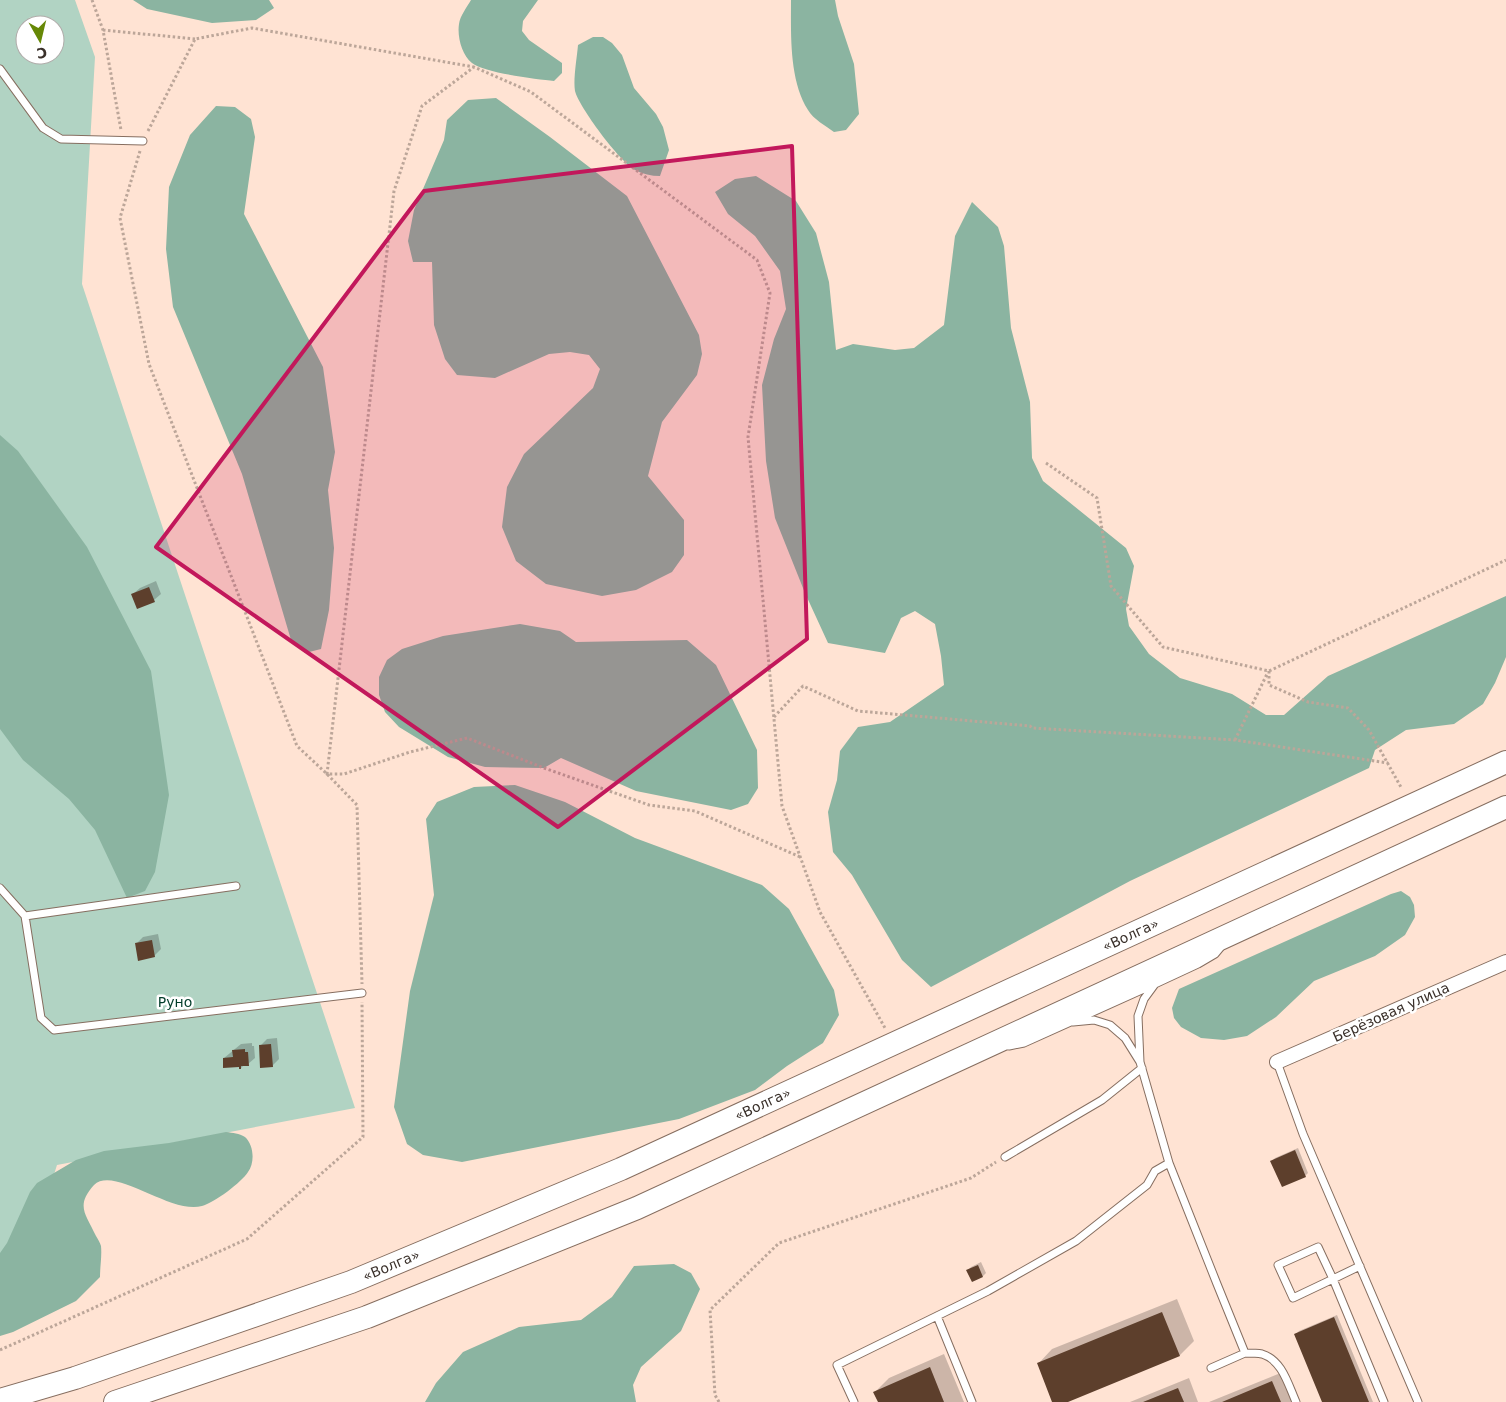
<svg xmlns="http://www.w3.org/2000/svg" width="1506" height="1402" viewBox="0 0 1506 1402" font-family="'DejaVu Sans',sans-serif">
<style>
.green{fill:#b1d3c3;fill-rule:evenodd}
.forest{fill:#8bb4a1}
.shadow{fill:#0003}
.building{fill:#5d3f2c}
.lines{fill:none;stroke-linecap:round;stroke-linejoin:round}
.service-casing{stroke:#866e60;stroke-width:9}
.minor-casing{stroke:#866e60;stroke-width:16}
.trunk-casing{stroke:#866e60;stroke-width:24}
.path{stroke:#bca699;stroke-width:3;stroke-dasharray:2.5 2.5;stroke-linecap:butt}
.service{stroke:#fff;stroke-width:7}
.minor{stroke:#fff;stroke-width:14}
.trunk{stroke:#fff;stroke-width:22}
.marked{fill:#c2185b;fill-opacity:0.2;stroke:#c2185b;stroke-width:4;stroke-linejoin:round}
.labels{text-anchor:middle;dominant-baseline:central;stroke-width:5;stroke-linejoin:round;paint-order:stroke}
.street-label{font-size:14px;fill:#3a302a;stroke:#fff}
.park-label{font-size:14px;fill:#023d2a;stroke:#fff}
</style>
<rect width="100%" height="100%" fill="#ffe3d3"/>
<path class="green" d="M0,0H75L95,57L82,284L355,1108L57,1165L18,1288L0,1294ZM25,25H55V55H25Z"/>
<path class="forest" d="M133,0H269L274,8L256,20L212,23L147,9Z
M471,0H538L523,21L522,31L529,40L562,63V73L554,81C537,79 484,73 472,63C462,55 457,37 459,24C460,16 467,7 471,0Z
M791,0H835L838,16L854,64L859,114L846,130L834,132C826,126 813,119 808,110C789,80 791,34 791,0Z
M593,37H603L612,43L622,55L634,88L656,114L663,127L669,150L660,176C651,176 643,174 635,170C620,162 579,107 575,91C573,80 577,57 578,45Z
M496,98L550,137L627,196L699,335L702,354L697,375L662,422L648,476L684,520V555L672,572L636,590L602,596L546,584L516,561L502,527L507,487L524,454L593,388L600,369L589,355L570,352L549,354L495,378L457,375L445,359L434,325L432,262H413L408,241L414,210L444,140L447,120L468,100Z
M216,106L235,107L251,119L255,137L244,214L323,367L335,452L328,490L334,548L329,610L321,649L305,653L291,640L242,474L173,307L166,249L169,187L190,135Z
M756,176L796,201L816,233L829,282L836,350L853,344L895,350L914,348L944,325L955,236L972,202L998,227L1004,246L1011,328L1030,402L1032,458L1043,481L1126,548L1134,566L1126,609L1129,626L1149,654L1180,678L1232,694L1266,715H1284L1328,676L1506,596V657L1495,683L1483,704L1454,724L1406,730L1375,750L1369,768L1130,881L931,987L902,960L852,875L833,852L828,812L837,780L840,751L858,727L890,722L944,685L941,656L935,624L915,611L901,618L885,653L828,643L805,593L775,518L766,461L762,385L774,339L786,309L780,271L755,236L728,214L715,192L735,179Z
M0,435L18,451L87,547L151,671L169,795L155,872L145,891L127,898L95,830L69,799L23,760L0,729Z
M520,624L560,631L576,642L687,640L716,665L757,750L758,788L748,804L731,810L636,791L561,758L544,768L485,767L448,757L399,727L385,712L379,695V677L387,660L402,649L443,636Z
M515,785L565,802L635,838L762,885L789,909L834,990L839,1015L823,1043L787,1066L755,1090L679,1119L462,1162L423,1155L407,1144L394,1107L410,991L434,895L426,819L437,802L474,787Z
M1401,891L1410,897L1414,905L1415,917L1405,935L1375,956L1314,981L1276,1017L1247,1036L1224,1040L1201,1038L1181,1027L1174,1018L1172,1008L1179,989L1391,894Z
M226,1132C233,1133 239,1133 245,1137C254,1145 255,1163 248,1172C242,1182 214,1203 202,1206C171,1215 114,1165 94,1185C75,1206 86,1214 96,1236C98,1239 100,1243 101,1246C102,1256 100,1267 100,1277L76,1301L13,1332L0,1336V1253L7,1243L30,1192L37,1183L76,1160L104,1151L169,1143Z
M674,1264L691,1273L700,1289L681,1331L641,1367L633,1385L636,1402H425L436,1383L463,1352L519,1327L581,1320L612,1297L634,1266Z"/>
<path class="shadow" d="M156,581L161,594L154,600L133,594L140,588Z
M158,934L161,949L154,956L136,944L143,937Z
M277,1038L279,1059L272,1066L260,1046L267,1039Z
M252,1043V1046H254L255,1058L248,1064L244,1065L241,1068L240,1065L224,1058L241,1044Z
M1298,1148L1308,1173L1305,1176L1272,1161L1275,1158Z
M981,1262L986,1273L983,1276L972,1280L968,1270L971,1267Z
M1177,1299L1194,1341L1180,1355L1065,1402H1054L1038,1364L1052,1349Z
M1337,1315L1373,1402H1323L1296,1334L1299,1331Z
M944,1354L964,1402H879L875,1392L889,1378Z
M1283,1372L1295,1402H1209Z
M1189,1378L1198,1402H1130Z"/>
<path class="building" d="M149,587L155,602L137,609L131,594Z
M152,940L155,957L138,961L135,943Z
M271,1044L273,1067L260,1068L259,1045Z
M245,1049V1052H248L249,1066H241V1069H239V1067L223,1068V1058L233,1057L232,1050Z
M1295,1150L1306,1177L1282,1187L1270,1161Z
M978,1265L983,1277L972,1282L966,1270Z
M1162,1312L1180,1356L1068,1402H1052L1037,1363Z
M1334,1317L1369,1402H1322L1294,1334Z
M930,1367L944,1402H878L873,1392Z
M1272,1381L1281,1402H1222Z
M1178,1388L1184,1402H1143Z"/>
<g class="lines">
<g class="service-casing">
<path id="service" d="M0,69L43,128L61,139L143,141
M0,888L25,916L41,1018L54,1030L362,993
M25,916L236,886
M1073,1022L1094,1020L1110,1025L1125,1038L1140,1062L1169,1163L1217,1284L1245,1353L1211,1368
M1009,1046L1024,1043L1155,984
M1140,1062L1138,1016L1144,999L1155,984L1198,964L1215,954L1220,948
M1277,1062L1303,1134L1418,1402
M1005,1157L1102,1100L1142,1068
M1318,1247L1333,1279L1293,1298L1278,1265Z
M1360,1266L1333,1279L1384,1402
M937,1316L972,1402
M1245,1353C1251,1353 1257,1353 1262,1354C1282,1360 1288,1384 1296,1402
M854,1402L837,1365L988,1291L1076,1241L1147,1185L1155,1171L1169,1163"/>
</g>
<g class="minor-casing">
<path id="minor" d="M1277,1062L1506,962"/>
</g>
<g class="trunk-casing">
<g id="trunk">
<path id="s1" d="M0,1400L75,1378L351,1282L621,1169L1506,762"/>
<path d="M115,1402L367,1317L637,1208L1506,807"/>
</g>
</g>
<path class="path" d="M92,0L103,30L121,130
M103,30L195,39
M148,131L195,39L252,28L474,67
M140,151L120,218L149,364L297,746L327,774L357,805L362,984
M1046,463L1097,498L1111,586L1163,647L1269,671L1506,560
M1269,671V685L1308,702L1348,708L1369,730L1402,789
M774,717L803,686L858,711L1030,726L1032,728L1235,740L1388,763
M1235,740L1268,672
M800,857L695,811L649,805L544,768L467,738L410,752L344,774H327L394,191L422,106L474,67L531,92L757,260L770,293L748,437L782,806L820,912L885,1028
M0,1350L247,1239L363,1137L362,1002
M719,1402L715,1395L710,1310L779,1243L971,1178L996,1162"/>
<use href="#service" class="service"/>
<use href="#minor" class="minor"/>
<use href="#trunk" class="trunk"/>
</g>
<path class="marked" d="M792,146L807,639L558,827L156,547L424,191Z"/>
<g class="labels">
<g class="street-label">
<text stroke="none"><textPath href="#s1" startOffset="1224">«Волга»</textPath></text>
<text transform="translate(1391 1012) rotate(-24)">Берёзовая улица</text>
<text stroke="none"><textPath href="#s1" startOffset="819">«Волга»</textPath></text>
<text stroke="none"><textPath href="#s1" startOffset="414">«Волга»</textPath></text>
</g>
<g class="park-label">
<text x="175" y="1002">Руно</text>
</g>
</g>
<g transform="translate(40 40) rotate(172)"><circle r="24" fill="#ffffff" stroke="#b0acaa"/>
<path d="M0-4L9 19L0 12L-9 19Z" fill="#668806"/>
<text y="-8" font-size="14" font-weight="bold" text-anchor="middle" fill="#3a302a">С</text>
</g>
</svg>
